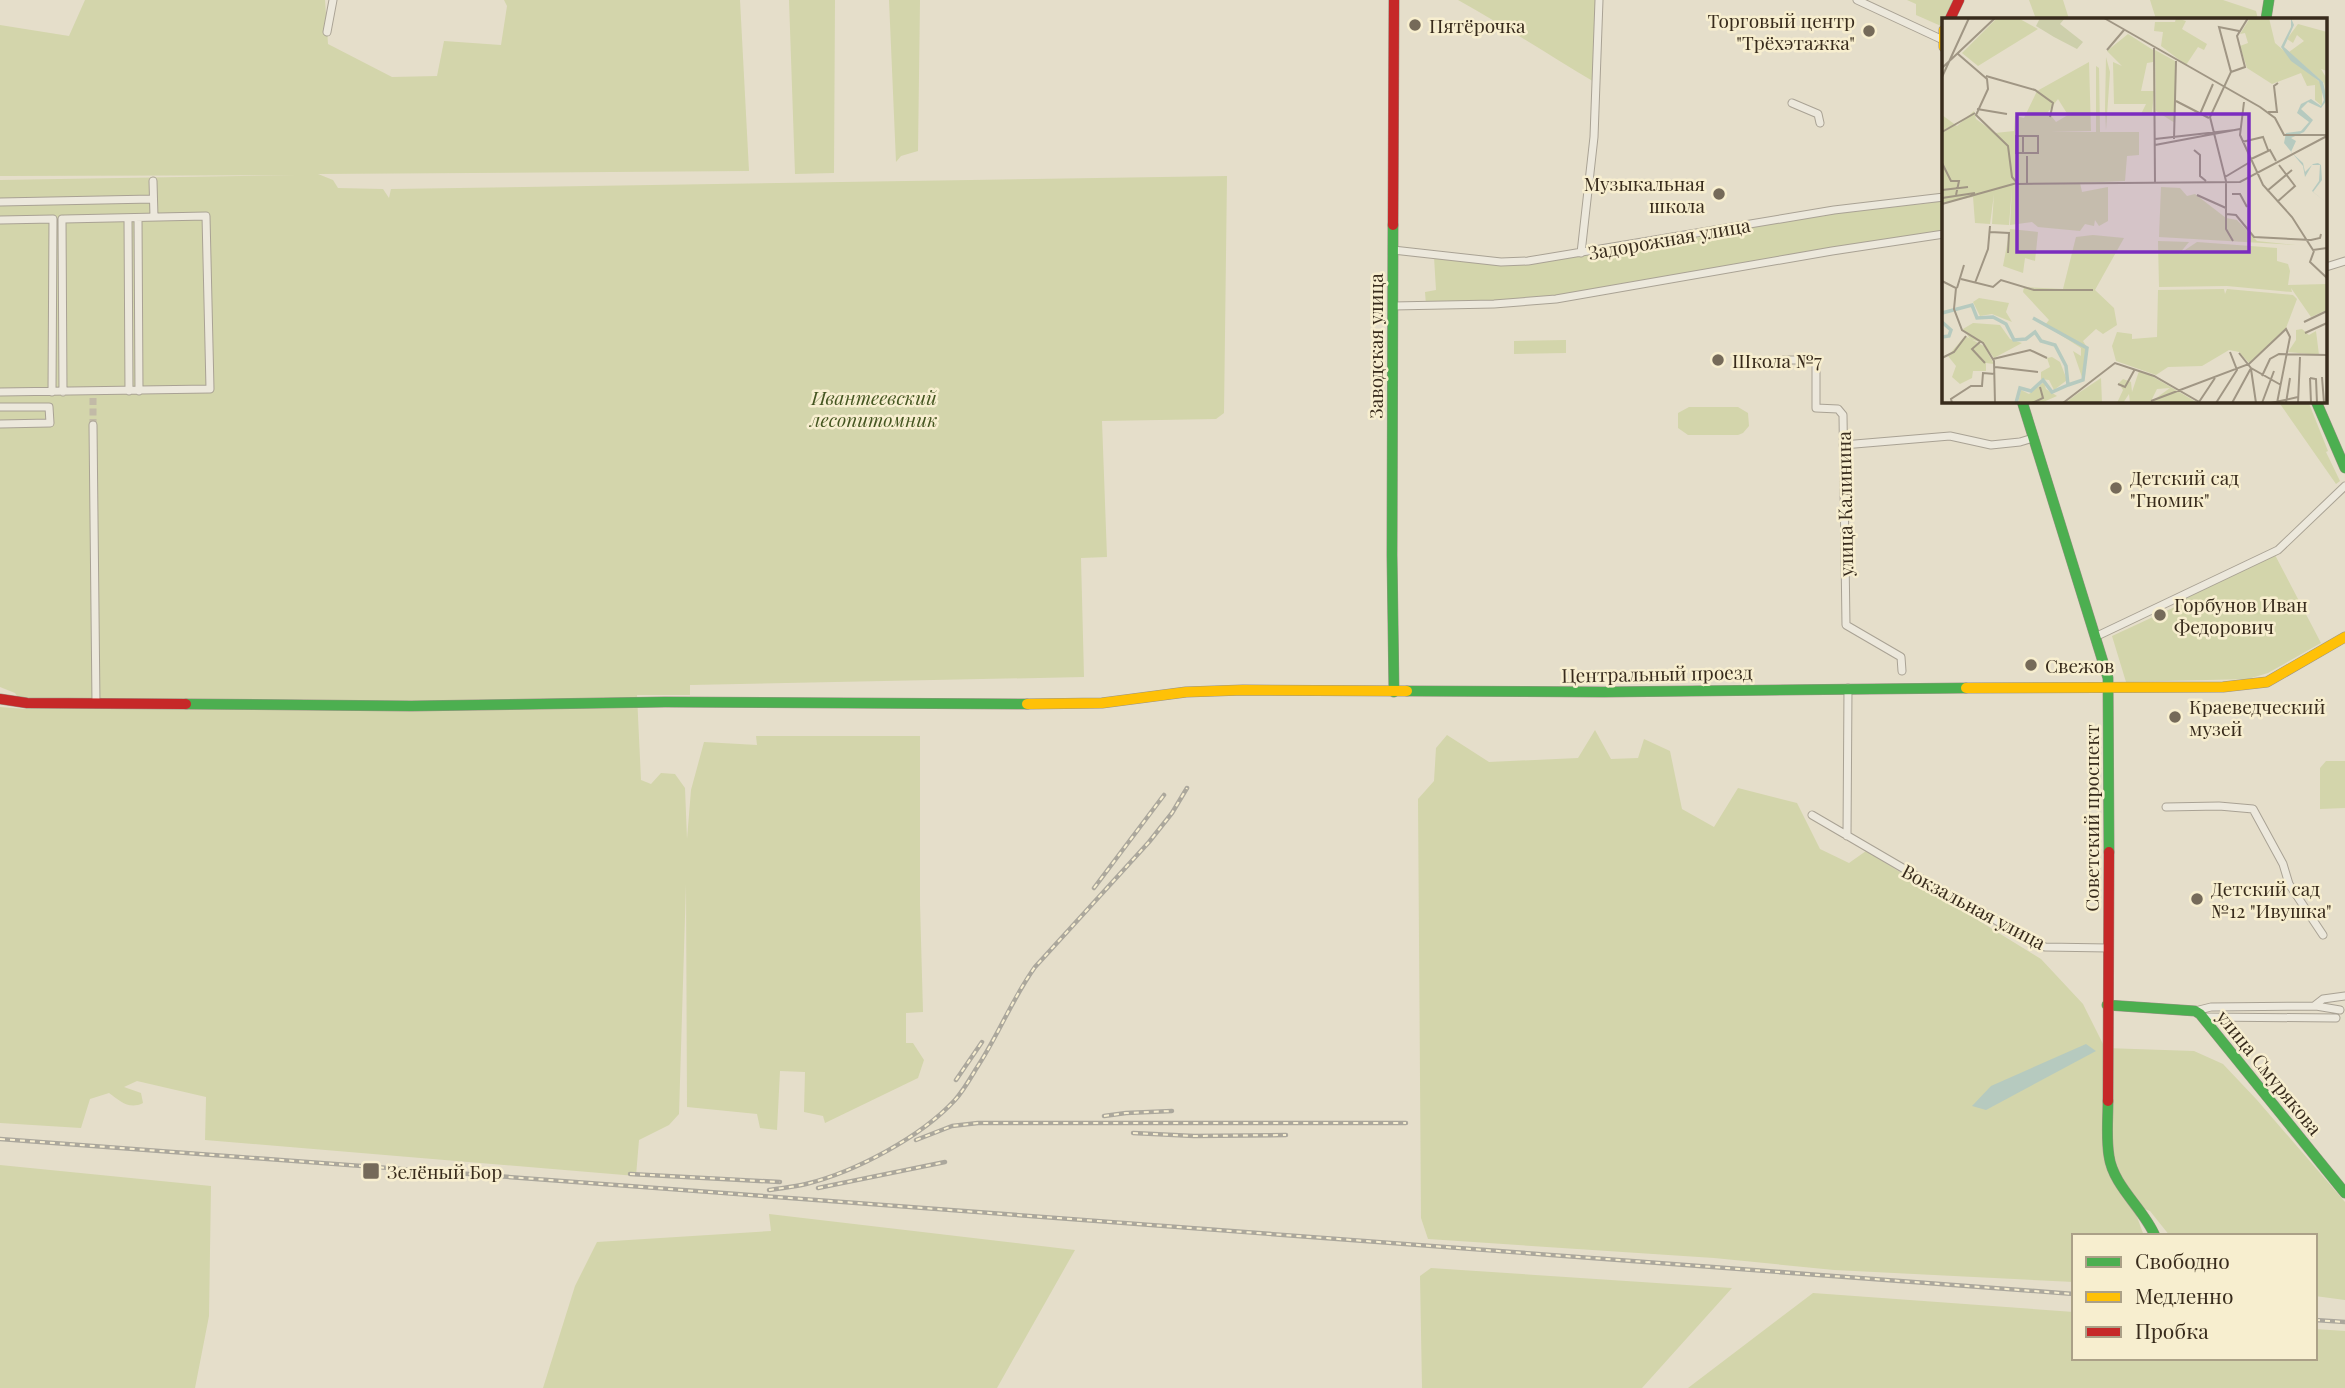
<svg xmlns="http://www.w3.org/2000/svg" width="2345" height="1388" viewBox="0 0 2345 1388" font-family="'Playfair Display',serif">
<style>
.green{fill:#d3d5ab}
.water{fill:#b6cabf}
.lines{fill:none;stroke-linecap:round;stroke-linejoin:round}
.street-tunnel{stroke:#c2baa7;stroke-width:7;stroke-dasharray:7 3.5;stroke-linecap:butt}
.street-casing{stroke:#a9a294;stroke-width:9}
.fast-casing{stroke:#999284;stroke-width:11}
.slow-casing{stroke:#999284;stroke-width:11}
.jam-casing{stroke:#999284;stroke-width:11}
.street{stroke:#ece8dc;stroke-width:7}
.fast{stroke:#4caf50;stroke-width:10}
.slow{stroke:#ffc107;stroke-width:10}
.jam{stroke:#c62828;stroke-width:10}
.rail-casing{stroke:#aba79c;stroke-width:4.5}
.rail{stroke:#f7eecf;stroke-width:2;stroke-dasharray:5;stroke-linecap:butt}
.poi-dot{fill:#756a59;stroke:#f7eecf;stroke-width:2.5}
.labels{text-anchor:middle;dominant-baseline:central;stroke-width:5;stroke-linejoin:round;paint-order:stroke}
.poi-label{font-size:19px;fill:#382b1c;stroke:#f7eecf;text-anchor:start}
.street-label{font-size:19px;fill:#382b1c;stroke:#f7eecf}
.park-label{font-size:19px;font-style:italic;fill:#455621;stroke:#f7eecf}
.inset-river{fill:none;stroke:#b6cabf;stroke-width:3.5}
.inset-road{fill:none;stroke:#a09684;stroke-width:2}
.view{fill:#7b2cbf;fill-opacity:0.15;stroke:#7b2cbf;stroke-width:3.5}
.inset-edge{fill:none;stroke:#382b1c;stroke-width:3.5}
</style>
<rect width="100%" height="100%" fill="#e5deca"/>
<path class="green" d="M85,0H325L328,44L392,77L437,76L444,41L501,45L507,6L504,0H740L749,171L318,174L333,180L338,188L383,189L389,198L391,189L1227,176L1224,413L1216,419L1102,421L1107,557L1081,558L1084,677L690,685V695H637L641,780L651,784L661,773L675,774L685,788L687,839L691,790L704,742L757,745L756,736H920V904L923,1012L906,1013V1043H913L924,1060L918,1078L825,1123L823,1116L804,1112L805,1072L780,1071L777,1130L760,1128L757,1114L687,1107L686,884L679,1114L669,1125L639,1140L636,1176L205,1140L206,1097L137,1081L124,1087L141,1093L143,1103C129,1110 120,1101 109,1093L90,1099L81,1128L0,1123V707L26,709L15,693L0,687V180L297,175L0,176V25L69,36Z
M789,0H835L834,173L795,174Z
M889,0H920L918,151L901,156L896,162Z
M1458,0H1595L1596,83C1550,56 1505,26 1458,0Z
M1907,0H1954L1941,26L1916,15V4Z
M2029,0H2063L2069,19H2036Z
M2150,0H2223L2256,11L2258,19H2156Z
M1944,200V232L1565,296L1426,305L1425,292L1436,290L1434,257L1464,262L1528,261L1834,210L1922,204Z
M1566,340V353L1514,354V341Z
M2278,401H2308L2328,451L2326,452L2340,481L2336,484Z
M1689,407H1738L1748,413L1749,426L1743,433L1738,435H1688L1678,428V413Z
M2275,555L2321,643L2268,673L2248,679L2126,682L2112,636L2179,605L2178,601Z
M1595,730L1611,759L1638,758L1644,739L1670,751L1682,809L1714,827L1738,788L1797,803L1820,849L1849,863L1866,851L2041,959L2083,1004L2105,1048L2194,1051L2223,1064L2257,1100L2345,1202V1300L2315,1296V1236H2170L2150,1211L2142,1208L2136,1214L2144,1236H2074V1282L1834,1270L1714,1258L1428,1239L1421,1218L1418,799L1434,781L1436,748L1447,735L1489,762L1578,758Z
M2326,761H2345V808L2320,809V768Z
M0,1165L211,1186L209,1316L195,1388H0Z
M769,1214L1075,1250L997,1388H543L575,1286L597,1242L771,1231Z
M1431,1268L1732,1288L1642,1388H1422L1420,1276Z
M1813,1293L2074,1312V1358H2315V1329L2345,1331V1388H1688Z"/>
<path class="water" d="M2086,1044L2096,1051L1986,1110L1972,1106L1991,1086Z"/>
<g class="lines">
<path class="street-tunnel" d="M93,398V425"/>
<g class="street-casing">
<path id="street" d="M1857,0L1943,40
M327,32L333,0
M1792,103L1818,114L1820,123
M153,181L154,217
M0,202L153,199
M128,218L129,391
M138,218L139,391
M62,219L63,392
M0,220L53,219L52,392
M1393,250L1501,262L1528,261L1834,210L1944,197
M1581,253L1594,137L1599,0
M2326,267L2345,261
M1393,306L1494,304L1556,299L1832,251L1944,234
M1784,360H1816V408L1838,409L1843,415L1846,625L1901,657L1902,671
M0,392L210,389L206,216L64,219
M0,407H49L50,423L0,424
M93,425L96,704
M1843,445L1950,436L1991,445L2020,442L2033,438
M2095,637L2278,550L2345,486
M2166,807L2219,806L2253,809L2283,864L2289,884L2323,935
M1812,815L1949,895L2045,947L2108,948
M1847,836L1848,688
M2314,1006L2323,999L2345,996
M2195,1011L2211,1007L2316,1006L2340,1010
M2205,1017L2336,1018"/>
</g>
<g class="fast-casing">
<path id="fast" d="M2266,19L2269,0
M1393,225L1392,555L1394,692
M2022,401L2108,678L2109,852
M2316,401L2345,468
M1407,691L1604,692L1966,688
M186,704L411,706L665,702L1027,704
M2107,1005L2195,1011L2200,1014L2345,1193
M2108,1101C2108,1119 2106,1138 2109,1156C2113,1186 2144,1209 2155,1236"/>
</g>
<g class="slow-casing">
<path id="slow" d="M1944,30V47
M1966,688L2223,687L2267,682L2345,637
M1027,704L1102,703L1186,692L1243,690L1407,691"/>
</g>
<g class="jam-casing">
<path id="jam" d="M1950,19L1959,0
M1393,225L1394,0
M0,699L27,703L186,704
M2108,1101L2109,852"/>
</g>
<use href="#street" class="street"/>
<use href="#fast" class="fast"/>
<use href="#slow" class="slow"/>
<use href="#jam" class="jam"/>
<g class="rail-casing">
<path id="rail" d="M1094,888L1164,795
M956,1080L982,1042
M1104,1116L1126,1113L1172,1111
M1133,1133L1194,1136L1286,1135
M0,1139L2074,1294
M916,1140L952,1126L978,1123H1406
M630,1174L780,1182
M818,1188L945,1162
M769,1190C781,1188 794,1187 806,1184C855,1172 921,1137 955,1100C963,1091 970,1079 976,1069C998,1036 1012,999 1035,967L1149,842L1172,813L1187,788
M2315,1320L2345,1322"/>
</g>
<use href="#rail" class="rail"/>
</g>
<g class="poi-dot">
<circle cx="1415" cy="25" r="7"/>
<circle cx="1869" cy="31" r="7"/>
<circle cx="1719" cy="194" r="7"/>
<circle cx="1718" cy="360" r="7"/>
<circle cx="2116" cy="488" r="7"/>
<circle cx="2160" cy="615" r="7"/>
<circle cx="2031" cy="665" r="7"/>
<circle cx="2175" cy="717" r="7"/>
<circle cx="2197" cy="899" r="7"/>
<rect x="362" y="1162" width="18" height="18" rx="3.5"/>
</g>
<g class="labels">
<g class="poi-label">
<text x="1855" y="20" text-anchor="end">Торговый центр<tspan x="1855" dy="22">"Трёхэтажка"</tspan></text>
<text x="1429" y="25">Пятёрочка</text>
<text x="1705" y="183" text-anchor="end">Музыкальная<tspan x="1705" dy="22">школа</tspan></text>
<text x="1732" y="360">Школа №7</text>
<text x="2130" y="477">Детский сад<tspan x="2130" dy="22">"Гномик"</tspan></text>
<text x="2174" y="604">Горбунов Иван<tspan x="2174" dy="22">Федорович</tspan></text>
<text x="2045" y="665">Свежов</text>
<text x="2189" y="706">Краеведческий<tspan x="2189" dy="22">музей</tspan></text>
<text x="2211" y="888">Детский сад<tspan x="2211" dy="22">№12 "Ивушка"</tspan></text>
<text x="387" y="1171">Зелёный Бор</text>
</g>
<g class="street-label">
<text transform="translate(1669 238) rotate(-10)">Задорожная улица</text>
<text transform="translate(1375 346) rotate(-90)">Заводская улица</text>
<text transform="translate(1844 504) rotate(-91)">улица Калинина</text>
<text transform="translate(1657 673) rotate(-1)">Центральный проезд</text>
<text transform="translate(2091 818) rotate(-90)">Советский проспект</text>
<text transform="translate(1974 906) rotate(28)">Вокзальная улица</text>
<text transform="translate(2270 1072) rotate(51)">улица Смурякова</text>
</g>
<g class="park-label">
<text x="874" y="397">Ивантеевский<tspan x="874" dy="22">лесопитомник</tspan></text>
</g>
</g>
<g transform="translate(1942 18)">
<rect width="385" height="385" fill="#e5deca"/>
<path d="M55,0H76L96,11L36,48L20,35ZM234,0L244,3L240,11L265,26L262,32L256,29L244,47L219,28L221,14L212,13L213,4H233ZM308,0H327L333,25L380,66V88L373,82V67L365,68L359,55L330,66L305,50L298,28L306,25L303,15L298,16ZM356,6L385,14V53L379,51L385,61V80L382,65L347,34L362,23L355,17L351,25L345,21ZM186,16L211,32V44L205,45L199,73H212L210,96H199L204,86H172L171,44L180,48L165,33ZM213,32L233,43V105L214,93ZM164,39L168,54L164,112L163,91ZM147,44L149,113L108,114H154V48L157,50L158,114H197V137L185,138L183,163L138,165L140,174L166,169V203L157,208L153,202L152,208L143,206L138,213L96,209L90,204L68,207L70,170L67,207L50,206L52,176L48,206L33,205L31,179L0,185V97L15,108L32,93L34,101L53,115L72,113L73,98L82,100L95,73ZM116,81L126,97L114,104L106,94ZM219,169L238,170L245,178L253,176L284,200L295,202L315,223L354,227L217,219ZM68,211L96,214L93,243L83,240L81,255L61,248ZM151,217L182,220L153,272L172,290L175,307L161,316L154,311L141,323L146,331L141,362L131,333L139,338V330L103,307L107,302L81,274L82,269L121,271L134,219ZM216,223L247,224L237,236L255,224L335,230V243L346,246L348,253L346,267L385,266V292L369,299L349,270L350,274L285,268L217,269ZM282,271L283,276L285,271L351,277L355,281L344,310L307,345L297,334L287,332L260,348L226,349L214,357L174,343L170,328L175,314L190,316V321L215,319L216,272ZM37,280L67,285L64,294L70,304L50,296L38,298L31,284ZM31,305L58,307L68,321L80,325L52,340L41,325L28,321L21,311ZM360,311L367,317L374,313L377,337L346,334L354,322V312ZM23,318L42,328L52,346L44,345V353H31L30,360L18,366L10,359L14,348L6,338ZM110,339L118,344L125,362L112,372L107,362L99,361V354L108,349L105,340ZM197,353L208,357L256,385L210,383L228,370L215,371L208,385H188L187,376L181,385H175L181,372L177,365L181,361L189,364L190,374ZM159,360L160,385H123L135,376ZM102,364L104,371L115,378L99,385H76L79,372L87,376Z" fill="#d3d5ab" fill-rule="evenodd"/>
<path d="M98,0H123L118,6L141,24L135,31L112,19L94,8Z" fill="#cdcfab"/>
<path d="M341,0H349L352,7L342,29L381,64L385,82L379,90L366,84L359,91L371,102L362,114L349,120L354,123L349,134L361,145L363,154L371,146L376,145L379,147L380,162L371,174L385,185L370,173L377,163L378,147H370L363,159L361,148L342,125L344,115L359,113L367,104L355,95L359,86L369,81L379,88L382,82L377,63L349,43L339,29L349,9V1Z" fill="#b6cabf"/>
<path class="inset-river" d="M0,295L30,287L35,300L51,299L64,306L72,322L84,321L93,314L99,323L113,327L124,348L126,367L110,374L101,362L89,373L78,370L74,385M91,300L145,330L141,362L126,367M0,304L9,312L7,318L0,319"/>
<path class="inset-road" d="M162,0L318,89L333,100L342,117H385M212,30L213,165M165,32L182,12M16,36L45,61L46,71L34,97L66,128L70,159L76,166L298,164L385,118M0,50L53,0M289,54L303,49L295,18L306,0M44,58L93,72L111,85L108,99M0,59L27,0M234,83L267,100M302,84L298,117L321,167L350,199L371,232L385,230M35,91L65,96M326,94H335L332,68L336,65M258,96L271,66M0,114L33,95M213,121L293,112M232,121L234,43M300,124L321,119L326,132M213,127L298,111M252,132L258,137V158L264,163M81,135V118H74V135H96V118H82M85,138V166M307,142L328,132L334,143M0,145L9,163H17L14,177M283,159L308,144M0,172L26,169M325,173L350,152M290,176H298L305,189M255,177L284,190M0,180L33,175M335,184L353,168L337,147M0,186L75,165M284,196L294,197L312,219L369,222L378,220L379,216M48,214L67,215L66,235M291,223L284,211V163L268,99L289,54L277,9L297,13M372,233L368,244L385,260M19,261L51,269L59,262L92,272H151M0,263L14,270L12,291L20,312L41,325L52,343L53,385M33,265L46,231L48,208M15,270L22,247M362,304L385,293M363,315L385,305M38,324L30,331L43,345M297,335L309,350L339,367M0,340L12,334L24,318M51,341L88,332L105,340M53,349L96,354M309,351L314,385M320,358L328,341L337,336L385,337M380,359L382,385M368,360L374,361L375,385M368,360L369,385M176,366L183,369L193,351M209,383L307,346L344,311L348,319L335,385M257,384L273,360M10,385L9,381L29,368H40L41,355L53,356M90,385L101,380L98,369M121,385L173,345L212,358L259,385M274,385L295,352L288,334M290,385L309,350M320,385L332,353M329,385L356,379M344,385L348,360M356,385L358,339"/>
<path class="view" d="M75,96H307V234H75Z"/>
<rect width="385" height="385" class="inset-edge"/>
</g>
<rect x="2072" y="1234" width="245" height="126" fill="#f7eecf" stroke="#aba087" stroke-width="2"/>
<rect x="2086" y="1257" width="35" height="10" fill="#4caf50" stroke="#aba087" stroke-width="2"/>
<text x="2135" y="1269" font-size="21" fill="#382b1c">Свободно</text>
<rect x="2086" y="1292" width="35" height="10" fill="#ffc107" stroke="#aba087" stroke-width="2"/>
<text x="2135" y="1304" font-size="21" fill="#382b1c">Медленно</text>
<rect x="2086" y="1327" width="35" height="10" fill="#c62828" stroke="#aba087" stroke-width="2"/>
<text x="2135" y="1339" font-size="21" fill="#382b1c">Пробка</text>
</svg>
